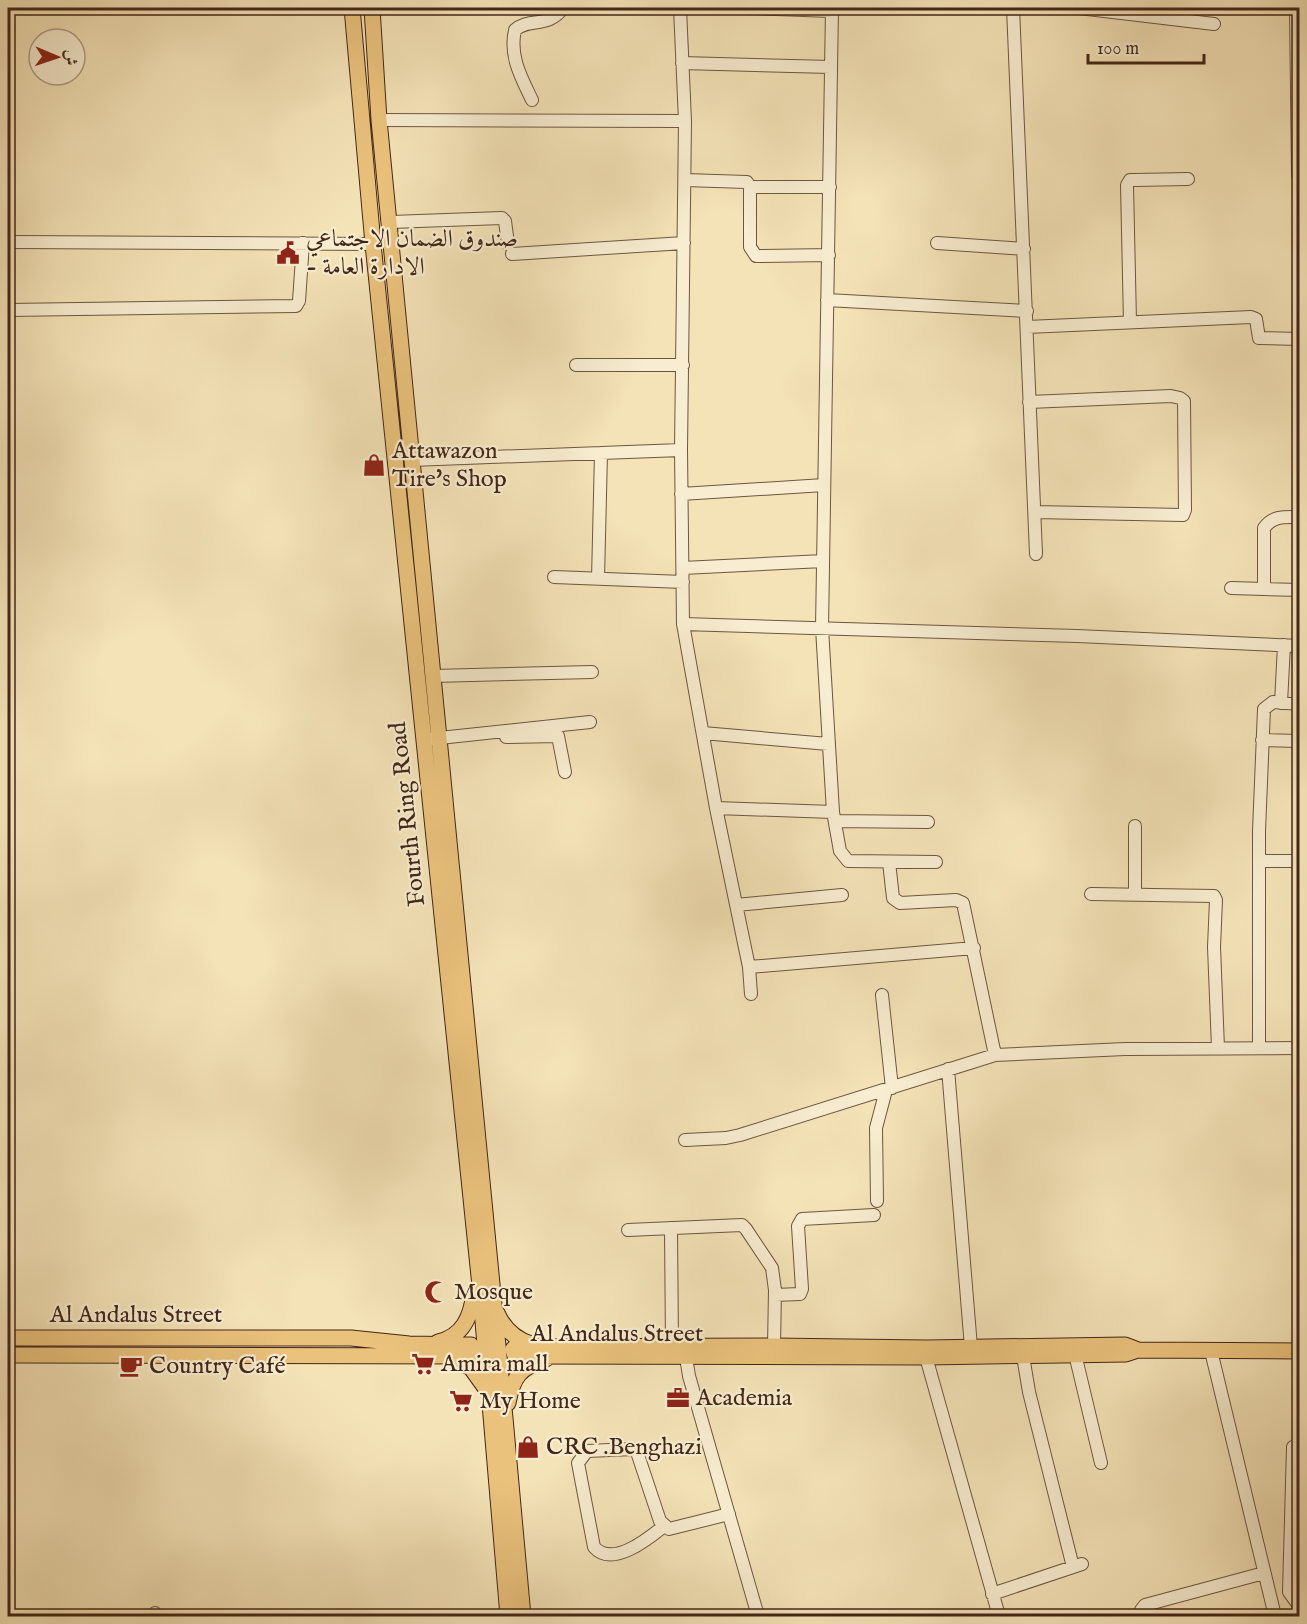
<svg xmlns="http://www.w3.org/2000/svg" width="1307" height="1624" viewBox="0 0 1307 1624" font-family="'IM FELL English',Amiri,serif">
<style>
.lines{fill:none;stroke-linecap:round;stroke-linejoin:round}
.minor-casing{stroke:#6f5541;stroke-width:14}
.major-casing{stroke:#43261a;stroke-width:17}
.minor{stroke:#f8edd0;stroke-width:12}
.major{stroke:#eac27c;stroke-width:15}
.labels{text-anchor:middle;dominant-baseline:central;stroke-width:4.5;stroke-linejoin:round;paint-order:stroke}
.poi-label{font-size:24px;fill:#43261a;stroke:#f8edd0;text-anchor:start}
.street-label{font-size:24px;fill:#43261a;stroke:#f8edd0}
</style>
<rect width="100%" height="100%" fill="#f4e3b7"/>
<filter id="stains"><feTurbulence type="fractalNoise" baseFrequency=".00333" numOctaves="4"/><feColorMatrix values="0 0 0 0 .2 0 0 0 0 .09 0 0 0 0 .02 0 0 0 .5 -.17"/></filter>
<radialGradient id="worn" r=".72"><stop offset=".6" stop-color="#630" stop-opacity="0"/><stop offset="1" stop-color="#630" stop-opacity=".3"/></radialGradient>
<g class="lines">
<g class="minor-casing">
<path id="minor" d="M680,8L685,121L681,450L683,624L716,808L749,967L751,994
M747,8L832,11
M832,8L822,628L833,812L840,851L848,861L936,862
M1013,8L1036,554
M1079,8L1214,24
M1296,8L1298,175
M682,63L831,67
M532,100C521,77 509,56 515,30C529,17 548,29 563,8
M379,120L685,121
M685,180L747,182L750,187V247L756,256L829,255
M750,187H830
M391,222L502,218L505,221L508,244
M8,242L373,244
M937,243L1024,249
M512,254L684,243
M827,300L1027,311
M8,310L296,306L299,301L303,243
M1130,322L1127,185L1130,180H1134L1188,179
M1027,327L1251,317L1256,319L1259,338L1300,339
M576,365H683
M1029,402L1171,396L1180,398L1184,401L1185,510L1183,515L1035,512
M412,460L681,450
M681,494L824,485
M683,568L823,561
M554,577L683,582
M598,579L601,453
M1231,588L1300,590
M1264,589V528C1273,515 1286,517 1300,517
M683,624L1077,636L1300,646
M433,676L592,672
M1281,703L1284,645
M703,733L828,744
M506,737L558,736L565,772
M430,739L590,722
M1262,740L1300,741
M716,808L833,812
M835,821L928,822
M1259,861H1300
M889,862L893,898L900,903L956,900L963,903L995,1055
M1091,894L1214,896L1216,900L1214,947L1218,1048
M1135,894V826
M736,905L842,895
M749,967L974,948
M882,995L892,1088
M1259,1048V831L1264,709L1273,702L1300,704
M948,1069L971,1347
M685,1140L726,1138L740,1135L995,1055L1125,1049L1300,1048
M877,1201L876,1128L886,1090
M671,1228L672,1346
M628,1230L742,1225L746,1229L772,1268L775,1290L774,1346
M775,1295L800,1294L802,1289L798,1226L802,1219L874,1215
M1211,1351L1275,1616
M1075,1354L1101,1463
M1023,1356L1029,1392L1073,1567
M686,1357L689,1376L758,1616
M926,1357L999,1616
M1300,1443L1293,1447L1289,1592L1300,1607
M664,1526C648,1539 612,1568 594,1547L578,1463L587,1451L634,1449L637,1452L660,1521L669,1529L729,1514
M992,1594L1082,1564
M155,1616V1613
M1142,1616L1141,1610L1145,1605L1264,1573"/>
</g>
<g class="major-casing">
<path id="major" d="M352,8L373,244L480,1286L508,1616
M372,8L379,120L505,1418L523,1616
M497,1313C504,1329 515,1339 531,1344
M8,1338H351L409,1344L471,1345L475,1351L471,1356L8,1355
M438,1342C463,1336 471,1317 474,1293
M1138,1350L1126,1354L926,1357L515,1356L513,1349L515,1347L774,1346L926,1348L1125,1345L1138,1350L1300,1351
M451,1358L471,1368L486,1389
M508,1403C513,1376 520,1368 546,1359"/>
</g>
<use href="#minor" class="minor"/>
<use href="#major" class="major"/>
</g>
<defs>
<g id="civic-bare" transform="scale(1.8)"><path d="M-.6-6.5H3V-4.5H.6V-3L4-1V1h2V6H-6V1h2V-1L-.6-3ZM-1.2 2.5V6h2.4V2.5Z" fill="#8f2418" stroke="#f8edd0" stroke-width="2.5" paint-order="stroke"/></g>
<g id="shop-bare" transform="scale(1.8)"><path d="M-5-2.5h2.3a2.7 3.5 0 0 1 5.4 0H5L5.5 6h-11ZM-1.5-2.5h3a1.5 2.3 0 0 0-3 0Z" fill="#8f2418" stroke="#f8edd0" stroke-width="2.5" paint-order="stroke"/></g>
<g id="mosque-bare" transform="scale(1.8)"><path d="M3.5-4.9A6 6 0 1 0 3.5 4.9A5 5 0 1 1 3.5-4.9Z" fill="#8f2418" stroke="#f8edd0" stroke-width="2.5" paint-order="stroke"/></g>
<g id="supermarket-bare" transform="scale(1.8)"><path d="M-6-5.5h2.5l.6 2H6L4.5 2H-2.5L-4.4-4H-6ZM-1.5 3.2a1.3 1.3 0 1 0 .1 0ZM3 3.2a1.3 1.3 0 1 0 .1 0Z" fill="#8f2418" stroke="#f8edd0" stroke-width="2.5" paint-order="stroke"/></g>
<g id="cafe-bare" transform="scale(1.8)"><path d="M-5.5-4.5H6V0H3Q3 3.5 0 3.5H-2.5Q-5.5 3.5-5.5 0ZM3-3.2v2h1.7v-2ZM-6 4.5H4V6H-6Z" fill="#8f2418" stroke="#f8edd0" stroke-width="2.5" paint-order="stroke"/></g>
<g id="office-bare" transform="scale(1.8)"><path d="M-6-3h4V-5.5h4V-3h4V5H-6ZM-1-4.5V-3h2v-1.5ZM-6 0V1H6V0Z" fill="#8f2418" stroke="#f8edd0" stroke-width="2.5" paint-order="stroke"/></g>
</defs>
<g fill-rule="evenodd">
<use href="#civic-bare" x="288" y="253"/>
<use href="#shop-bare" x="374" y="465"/>
<use href="#mosque-bare" x="436" y="1292"/>
<use href="#supermarket-bare" x="423" y="1364"/>
<use href="#cafe-bare" x="131" y="1366"/>
<use href="#office-bare" x="678" y="1398"/>
<use href="#supermarket-bare" x="461" y="1401"/>
<use href="#shop-bare" x="528" y="1447"/>
</g>
<g class="labels">
<g class="poi-label">
<text x="306" y="239">صندوق الضمان الاجتماعي<tspan x="306" dy="28">- الادارة العامة</tspan></text>
<text x="392" y="451">Attawazon<tspan x="392" dy="28">Tire's Shop</tspan></text>
<text x="454" y="1292">Mosque</text>
<text x="441" y="1364">Amira mall</text>
<text x="149" y="1366">Country Café</text>
<text x="696" y="1398">Academia</text>
<text x="479" y="1401">My Home</text>
<text x="546" y="1447">CRC .Benghazi</text>
</g>
<g class="street-label">
<text transform="translate(408 814) rotate(-96)">Fourth Ring Road</text>
<text x="136" y="1315">Al Andalus Street</text>
<text x="617" y="1334">Al Andalus Street</text>
</g>
</g>
<rect width="1307" height="1624" fill="none" stroke="#f4e3b7" stroke-width="30"/>
<rect x="9" y="9" width="1289" height="1606" fill="none" stroke="#43261a" stroke-width="3"/>
<rect x="15" y="15" width="1277" height="1594" fill="none" stroke="#43261a" stroke-width="1.5"/>
<g transform="translate(57 57) rotate(92)"><circle r="28" fill="#f8edd0" stroke="#b09d87" stroke-width="1.5"/>
<path d="M0-4.5L10 22L0 15L-10 22Z" fill="#8f2418"/>
<text y="-9" font-size="16" font-weight="bold" text-anchor="middle" fill="#43261a">ش</text>
</g>
<path d="M1088 54v9h116v-9" fill="none" stroke="#43261a" stroke-width="3"/>
<text x="1097" y="54" font-size="18" fill="#43261a" stroke="#f8edd0" stroke-width="4.5" paint-order="stroke">100 m</text>
<rect width="100%" height="100%" filter="url(#stains)"/>
<rect width="100%" height="100%" fill="url(#worn)"/>
</svg>
